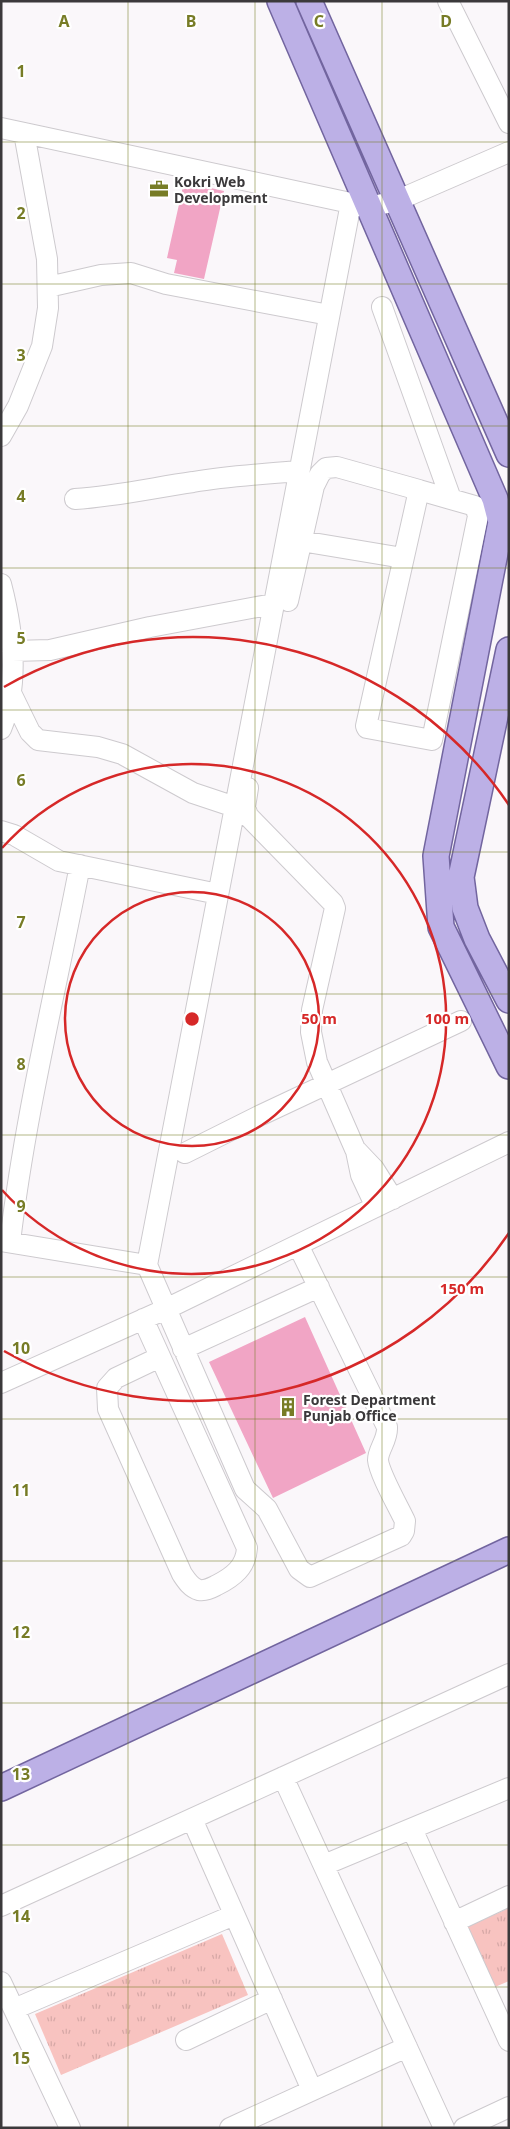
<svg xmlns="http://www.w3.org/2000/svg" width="510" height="2129" viewBox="0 0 510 2129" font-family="'Noto Sans',sans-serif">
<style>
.grass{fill:url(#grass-tufts)}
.building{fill:#f1a5c5}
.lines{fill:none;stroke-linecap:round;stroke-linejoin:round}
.minor-casing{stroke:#cdcace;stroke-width:22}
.major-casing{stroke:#72659f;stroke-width:28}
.minor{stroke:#fff;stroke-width:20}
.major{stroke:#bcb0e6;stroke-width:25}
.grid{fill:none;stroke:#777c26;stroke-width:1;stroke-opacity:0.55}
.ring{fill:none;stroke:#d62828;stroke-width:2.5}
.labels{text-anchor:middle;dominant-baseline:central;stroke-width:4.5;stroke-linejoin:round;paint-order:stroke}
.poi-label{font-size:14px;font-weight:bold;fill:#3b393b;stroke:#fff;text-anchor:start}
.grid-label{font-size:16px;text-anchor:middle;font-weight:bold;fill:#777c26;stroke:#fff;stroke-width:4.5;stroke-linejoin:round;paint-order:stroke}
.centre{fill:#d62828;stroke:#fff;stroke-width:2.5}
.ring-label{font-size:15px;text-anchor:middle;font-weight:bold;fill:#d62828;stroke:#fff;stroke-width:4.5;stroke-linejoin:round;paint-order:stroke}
</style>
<defs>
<pattern id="grass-tufts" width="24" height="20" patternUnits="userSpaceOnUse" patternTransform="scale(1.25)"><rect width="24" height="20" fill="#f8c3c0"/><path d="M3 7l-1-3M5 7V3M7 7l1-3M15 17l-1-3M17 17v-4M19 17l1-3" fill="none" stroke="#d6a8a6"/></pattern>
</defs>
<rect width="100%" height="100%" fill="#faf7fa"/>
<path class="grass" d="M509,1908V1981L495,1987L467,1927Z
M222,1934L248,1995L61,2075L35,2014Z"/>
<path class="building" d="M184,182L224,191L204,279L174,273L177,260L167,258Z
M305,1317L366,1453L273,1498L209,1362Z"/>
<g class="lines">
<g class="minor-casing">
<path id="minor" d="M448,1L509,123
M1,128L369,207L396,201L509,152
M48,287L101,275L131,273L166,284L329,315
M382,307L451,499
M1,436L18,406L42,346L48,308L47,259L24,133
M75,499C117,496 152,488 193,482C228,476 264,474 299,471
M301,541L403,558
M1,584C13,630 20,684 1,729
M288,601L314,486L320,474L326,468L337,467L419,490L366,726L367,728L432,740L478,516L475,506L419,490
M12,651L50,650L150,627L273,604
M11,693L30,732L38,740L98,747L122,754L193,793L235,807
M248,788L245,807L248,816L333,903L335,908L312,1010L311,1032L317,1062L355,1149L374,1169L393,1199
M1,831L14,835L59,861L218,894
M356,1151L361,1175L376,1207
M185,1153L261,1115L461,1021
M1,1241L147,1265
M10,1242C25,1115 56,990 80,865
M298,1245L387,1427C388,1440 378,1449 378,1460C379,1473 399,1508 405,1521L404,1531L401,1536L310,1577L299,1569L267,1509L245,1489L147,1265L351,203
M143,1319L247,1548C246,1567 233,1577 217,1585C211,1588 206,1591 199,1590C191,1588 186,1580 182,1574L108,1409L107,1388L116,1378L160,1357
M183,1349L319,1287
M1,1383L166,1309L509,1142
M283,1777L444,2128
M192,1819L312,2090
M412,1829L509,2041
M324,1865L509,1788
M1,1906L509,1674
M454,1922L509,1896
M1,1982L70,2128
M14,2009L234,1915
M186,2040L272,1999
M230,2128L407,2047
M464,2128L509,2107"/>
</g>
<g class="major-casing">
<path id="major" d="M280,1L495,499L501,522L436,856L441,927L509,1066
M309,1L509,454
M509,650L461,877L465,908L477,939L509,1000
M1,1788L509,1550"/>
</g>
<use href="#minor" class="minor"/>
<use href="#major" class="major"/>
</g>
<path class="grid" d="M128,1V2128M255,1V2128M382,1V2128M1,142H509M1,284H509M1,426H509M1,568H509M1,710H509M1,852H509M1,994H509M1,1135H509M1,1277H509M1,1419H509M1,1561H509M1,1703H509M1,1845H509M1,1987H509"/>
<g class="ring">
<circle cx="192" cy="1019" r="127"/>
<path d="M2 848A255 255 0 1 1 2 1190"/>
<path d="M509 1233A382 382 0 0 1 4 1351M4 687A382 382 0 0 1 509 805"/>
</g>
<defs>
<g id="office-bare" transform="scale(1.5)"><path d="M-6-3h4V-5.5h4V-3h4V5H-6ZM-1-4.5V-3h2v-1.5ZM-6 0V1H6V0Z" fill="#777c26" stroke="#fff" stroke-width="2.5" paint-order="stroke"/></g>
<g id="building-bare" transform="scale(1.5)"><path d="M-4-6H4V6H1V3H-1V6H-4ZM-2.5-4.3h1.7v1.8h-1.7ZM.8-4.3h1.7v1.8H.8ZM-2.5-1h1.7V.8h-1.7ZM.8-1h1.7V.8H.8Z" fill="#777c26" stroke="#fff" stroke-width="2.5" paint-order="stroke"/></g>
</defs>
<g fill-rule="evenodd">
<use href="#office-bare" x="159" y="189"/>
<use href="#building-bare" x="288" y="1407"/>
</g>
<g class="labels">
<g class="poi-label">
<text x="174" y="181">Kokri Web<tspan x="174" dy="16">Development</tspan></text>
<text x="303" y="1399">Forest Department<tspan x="303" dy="16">Punjab Office</tspan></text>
</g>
</g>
<g class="grid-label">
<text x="64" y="27">A</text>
<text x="191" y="27">B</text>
<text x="319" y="27">C</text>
<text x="446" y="27">D</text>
<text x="21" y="77">1</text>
<text x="21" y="219">2</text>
<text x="21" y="361">3</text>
<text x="21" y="502">4</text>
<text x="21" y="644">5</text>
<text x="21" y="786">6</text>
<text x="21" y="928">7</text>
<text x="21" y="1070">8</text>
<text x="21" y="1212">9</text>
<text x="21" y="1354">10</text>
<text x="21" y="1496">11</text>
<text x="21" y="1638">12</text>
<text x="21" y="1780">13</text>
<text x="21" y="1922">14</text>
<text x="21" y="2064">15</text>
</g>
<circle cx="192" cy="1019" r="8" class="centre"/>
<g class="ring-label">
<text x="319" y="1024">50 m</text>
<text x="447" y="1024">100 m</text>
<text x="462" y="1294">150 m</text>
</g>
<rect width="510" height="2129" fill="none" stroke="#3b393b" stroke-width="5"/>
</svg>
